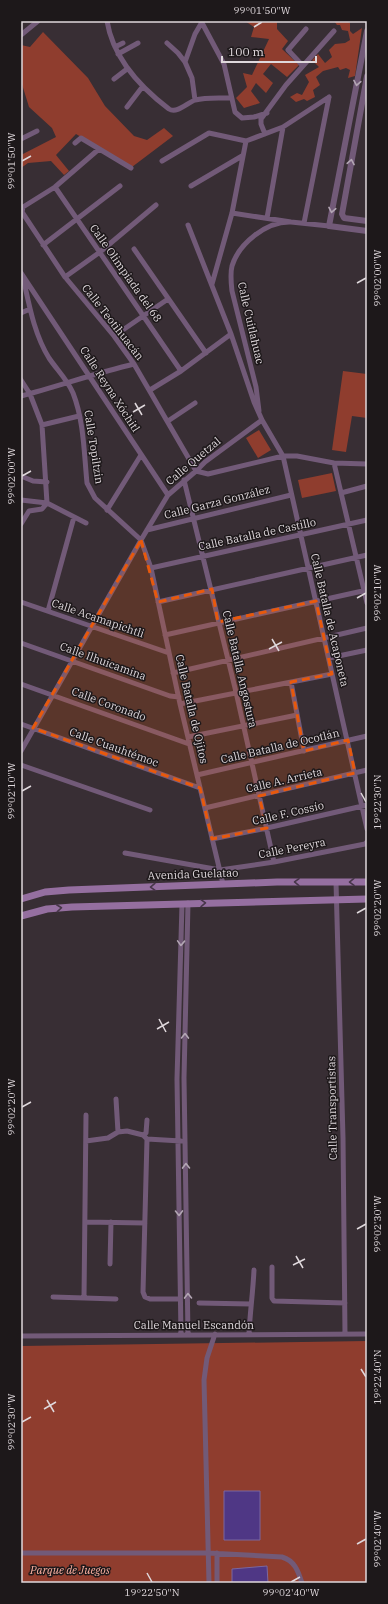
<svg xmlns="http://www.w3.org/2000/svg" width="388" height="1604" viewBox="0 0 388 1604" font-family="'IBM Plex Serif',serif">
<style>
.green{fill:#8f3d2e}
.water{fill:#4f3785;stroke:#7a679f}
.lines{fill:none;stroke-linecap:round;stroke-linejoin:round}
.minor{stroke:#725a78;stroke-width:5}
.tertiary{stroke:#725a78;stroke-width:6}
.secondary{stroke:#956fa0;stroke-width:7}
.oneway{stroke:#b3a6b4}
.oneway2{stroke:#473649}
.marked{fill:#e8590c;fill-opacity:0.2;stroke:#e8590c;stroke-width:3;stroke-dasharray:8 5;stroke-linejoin:round}
.ticks{fill:none;stroke:#dfd8dc;stroke-width:1.5}
.labels{text-anchor:middle;dominant-baseline:central;stroke-width:3;stroke-linejoin:round;paint-order:stroke}
.street-label{font-size:11px;fill:#dfd8dc;stroke:#1d181a}
.park-label{font-size:11px;font-style:italic;fill:#feb2a2;stroke:#1d181a}
.neatline{fill:none;stroke:#dfd8dc;stroke-width:1.5}
.ticks-label{font-size:10px;text-anchor:middle;fill:#dfd8dc}
</style>
<rect width="100%" height="100%" fill="#382e34"/>
<path class="green" d="M245,21H277V29L288,41L282,49L299,65L287,77L271,64L263,74L273,83L266,93L256,83L251,91L260,103L244,108L236,98L247,87L243,73L252,75L269,39L251,37L254,27Z
M334,21H346L350,23V31L353,34L362,28L355,76L348,78L350,70L346,68L340,70L338,67L323,71L316,77L320,85L313,90L315,97L307,101L304,99L296,102L290,97L297,93L302,95L309,82L305,75L319,67L312,60L318,54L325,63L332,57L329,50L335,44L345,43L350,40L348,31L342,30L340,25H337Z
M43,32L88,78L105,106L134,136L147,140L164,128L173,136L132,167L76,134L56,155L69,171L64,175L51,161L28,163L21,168V155L56,137L52,128L29,107L21,81V45L30,47Z
M343,371L367,374V418L352,416L346,452L332,450Z
M259,430L271,450L258,458L246,438Z
M332,473L336,491L302,498L298,480Z
M367,1341V1583H21V1346Z"/>
<path class="water" d="M224,1491H260V1540H224Z
M267,1566L268,1583H232V1569Z"/>
<g class="lines">
<path class="minor" d="M107,21C113,58 140,87 169,109C177,114 187,103 195,100C206,97 219,98 230,98
M201,21L224,64L235,112L242,118L254,117L267,113
M21,35L38,21
M167,43L178,53L185,62
M115,47L123,43
M118,54L138,43
M303,66L288,50L306,29
M114,79L127,69
M195,100L192,78L185,62L195,34L202,22
M127,107L143,86
M265,134L261,124V119L286,85L334,31
M21,139L37,131
M246,141L283,127L329,97
M75,143L81,138L131,168
M99,149L55,187L23,207L22,212L65,277L114,336L134,364L196,471L208,474L283,456H297L334,463L367,464
M162,161L209,133L246,141
M191,186L242,156
M55,187L181,371
M232,213L291,222L329,226
M267,218L283,127
M304,223L329,97
M188,225L231,334L254,402L262,420L283,456L367,829
M43,245L120,186
M134,249L206,353
M21,273L168,495
M23,277C29,304 34,334 49,358C57,370 67,379 73,393C84,421 84,453 87,483L95,498L141,540L151,568L180,704L223,884
M65,277L100,252L156,205
M212,284L232,213L246,141
M21,313L30,309
M114,336L168,299
M21,380L30,394L42,425L47,503
M150,390L181,371L231,334
M21,396C59,386 96,373 134,364
M259,411L256,387L232,291C231,282 230,274 232,266C239,243 267,221 291,222
M168,421L195,403
M42,425L79,416
M334,463L367,603
M21,476L33,481L47,482
M184,480L236,692L274,862
M341,493L367,486
M21,500L47,503L86,523
M107,510L141,455
M21,524L29,511L42,509L47,503
M147,530L291,495
M151,568L367,520
M21,602L169,653
M158,602L367,555
M48,611L74,517
M165,635L367,590
M21,643L170,696L179,697
M329,658L367,650
M173,673L367,628
M291,682L304,751
M21,684L189,744
M180,704L332,674
M21,724L200,788
M188,737L297,715
M21,751L141,540L168,495L196,471L205,462L262,420
M21,765L150,810
M197,775L367,736
M205,808L367,770
M212,839L267,828L367,805
M125,853L220,870L274,862L365,844L367,842
M336,882L343,1138L345,1334
M188,903L184,1078L188,1335
M147,1120L146,1133L143,1135L147,1139L143,1292L145,1297L150,1299H179
M118,1132L127,1131L143,1135
M147,1139L181,1141
M86,1141L108,1138L118,1132L116,1099
M85,1222L145,1223
M110,1264L111,1222
M272,1267V1298L274,1301L345,1303
M53,1297L116,1299
M84,1298L86,1115
M199,1303L251,1304
M249,1334C250,1312 253,1292 254,1270
M181,1335L177,1079L182,904
M21,1336L367,1334
M21,1553H208L282,1557C295,1561 298,1571 302,1583
M217,1553V1583
M209,1583L204,1380L207,1358L215,1334"/>
<path class="tertiary" d="M367,31L329,226L367,231
M367,76L342,214L344,218L367,221"/>
<path class="secondary" d="M21,899L45,892L69,890L277,882H367
M21,916L47,909L72,907L367,899"/>
</g>
<defs><path id="oneway-chevron" d="M-2-3.5L2.5 0L-2 3.5" fill="none" stroke-width="1.6" stroke-linecap="round" stroke-linejoin="round"/></defs>
<g class="oneway">
<use href="#oneway-chevron" transform="translate(357 83) rotate(100)"/>
<use href="#oneway-chevron" transform="translate(351 162) rotate(-80)"/>
<use href="#oneway-chevron" transform="translate(332 210) rotate(101)"/>
<use href="#oneway-chevron" transform="translate(181 943) rotate(92)"/>
<use href="#oneway-chevron" transform="translate(185 1036) rotate(-89)"/>
<use href="#oneway-chevron" transform="translate(186 1166) rotate(-91)"/>
<use href="#oneway-chevron" transform="translate(179 1213) rotate(89)"/>
<use href="#oneway-chevron" transform="translate(188 1296) rotate(-91)"/>
</g>
<g class="oneway2">
<use href="#oneway-chevron" transform="translate(297 882) rotate(-179)"/>
<use href="#oneway-chevron" transform="translate(352 882) rotate(179)"/>
<use href="#oneway-chevron" transform="translate(153 887) rotate(178)"/>
<use href="#oneway-chevron" transform="translate(203 903) rotate(-1)"/>
<use href="#oneway-chevron" transform="translate(59 908) rotate(-6)"/>
</g>
<path class="marked" d="M141,540L158,602L212,589L218,622L316,601L332,674L291,682L304,751L348,740L355,773L259,796L267,828L212,839L200,788L33,728Z"/>
<path class="ticks" d="M254,27L262,22M22,161L31,156M357,283L366,278M135,403L142,415M133,412L145,405M22,476L31,471M357,598L366,593M272,639L279,651M269,649L282,642M22,791L31,786M361,793L366,802M357,913L366,908M159,1019L166,1032M157,1029L169,1022M22,1107L31,1102M357,1229L366,1224M296,1256L303,1268M293,1265L305,1259M361,1369L366,1377M47,1400L54,1412M44,1409L56,1402M22,1422L31,1417M357,1544L366,1539M147,1573L152,1582M291,1582L300,1577"/>
<g class="labels">
<g class="street-label">
<text transform="translate(126 273) rotate(55)">Calle Olimpiada del 68</text>
<text transform="translate(113 322) rotate(52)">Calle Teotihuacán</text>
<text transform="translate(251 323) rotate(77)">Calle Cuitlahuac</text>
<text transform="translate(110 389) rotate(57)">Calle Reyna Xóchitl</text>
<text transform="translate(94 447) rotate(81)">Calle Topiltzin</text>
<text transform="translate(193 461) rotate(-40)">Calle Quetzal</text>
<text transform="translate(217 502) rotate(-14)">Calle Garza González</text>
<text transform="translate(257 534) rotate(-12)">Calle Batalla de Castillo</text>
<text transform="translate(98 618) rotate(19)">Calle Acamapichtli</text>
<text transform="translate(330 620) rotate(77)">Calle Batalla de Acaponeta</text>
<text transform="translate(103 661) rotate(20)">Calle Ilhuicamina</text>
<text transform="translate(240 669) rotate(77)">Calle Batalla Angostura</text>
<text transform="translate(109 704) rotate(20)">Calle Coronado</text>
<text transform="translate(192 709) rotate(77)">Calle Batalla de Ojitos</text>
<text transform="translate(280 746) rotate(-13)">Calle Batalla de Ocotlán</text>
<text transform="translate(114 747) rotate(20)">Calle Cuauhtémoc</text>
<text transform="translate(284 780) rotate(-13)">Calle A. Arrieta</text>
<text transform="translate(288 813) rotate(-13)">Calle F. Cossío</text>
<text transform="translate(292 848) rotate(-11)">Calle Pereyra</text>
<text transform="translate(193 874) rotate(-2)">Avenida Guelatao</text>
<text transform="translate(332 1108) rotate(-91)">Calle Transportistas</text>
<text x="194" y="1325">Calle Manuel Escandón</text>
</g>
<g class="park-label">
<text x="70" y="1570">Parque de Juegos</text>
</g>
</g>
<rect width="388" height="1604" fill="none" stroke="#1d181a" stroke-width="44"/>
<path d="M222 56v6h94v-6" fill="none" stroke="#dfd8dc" stroke-width="2"/>
<text x="228" y="56" font-size="12" fill="#dfd8dc" stroke="#1d181a" stroke-width="3" paint-order="stroke">100 m</text>
<rect x="22" y="22" width="344" height="1560" class="neatline"/>
<g class="ticks-label">
<text x="262" y="14">99°01'50"W</text>
<text transform="translate(11 161) rotate(-90)" y="4">99°01'50"W</text>
<text transform="translate(377 278) rotate(-90)" y="4">99°02'00"W</text>
<text transform="translate(11 476) rotate(-90)" y="4">99°02'00"W</text>
<text transform="translate(377 593) rotate(-90)" y="4">99°02'10"W</text>
<text transform="translate(11 791) rotate(-90)" y="4">99°02'10"W</text>
<text transform="translate(377 802) rotate(-90)" y="4">19°22'30"N</text>
<text transform="translate(377 908) rotate(-90)" y="4">99°02'20"W</text>
<text transform="translate(11 1107) rotate(-90)" y="4">99°02'20"W</text>
<text transform="translate(377 1224) rotate(-90)" y="4">99°02'30"W</text>
<text transform="translate(377 1377) rotate(-90)" y="4">19°22'40"N</text>
<text transform="translate(11 1422) rotate(-90)" y="4">99°02'30"W</text>
<text transform="translate(377 1539) rotate(-90)" y="4">99°02'40"W</text>
<text x="152" y="1596">19°22'50"N</text>
<text x="291" y="1596">99°02'40"W</text>
</g>
</svg>
